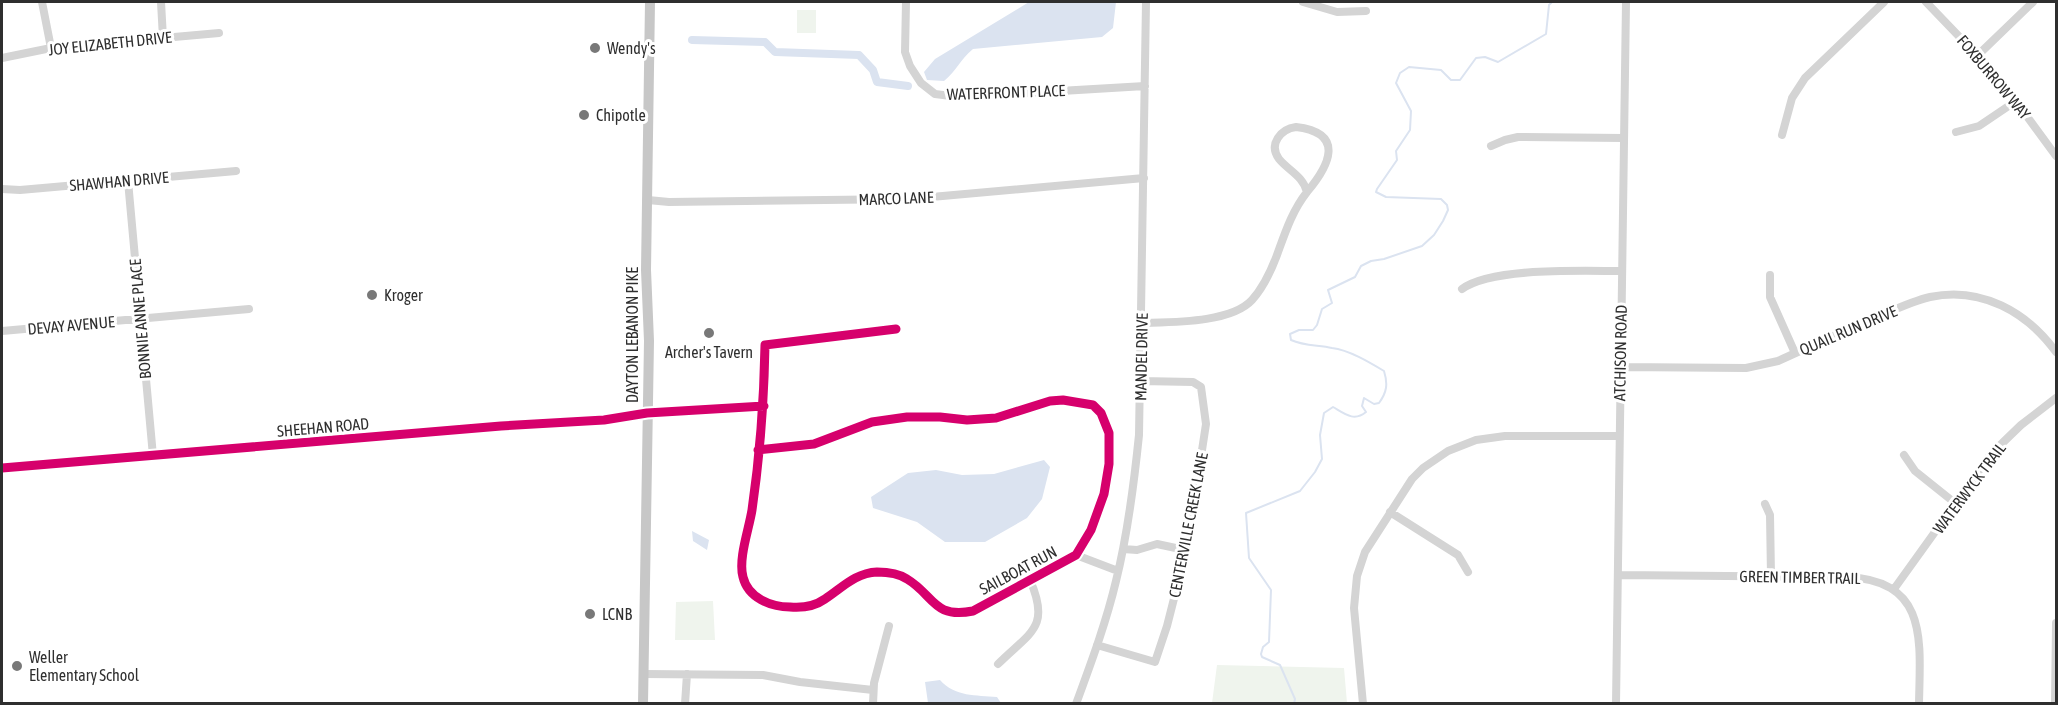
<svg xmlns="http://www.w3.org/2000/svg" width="2058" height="705" viewBox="0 0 2058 705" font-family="'Asap Condensed',sans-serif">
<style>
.green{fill:#eff4ed}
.water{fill:#dbe3f0}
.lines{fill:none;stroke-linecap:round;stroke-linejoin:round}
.stream{stroke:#dbe3f0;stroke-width:2}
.canal{stroke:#dbe3f0;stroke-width:8}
.minor{stroke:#d4d4d4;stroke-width:8}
.major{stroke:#c7c7c7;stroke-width:10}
.cycleway-casing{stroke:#fff;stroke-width:13}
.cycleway{stroke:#d6006c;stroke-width:9}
.poi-dot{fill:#787878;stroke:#fff;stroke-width:2}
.labels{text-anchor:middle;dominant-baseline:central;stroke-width:6;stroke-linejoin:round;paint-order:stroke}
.street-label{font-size:16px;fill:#2f2f2f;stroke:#fff}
.poi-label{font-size:16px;fill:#2f2f2f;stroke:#fff;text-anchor:start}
</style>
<rect width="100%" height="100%" fill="#fff"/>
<path class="green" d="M797,10H816V33H797Z
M713,601L715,640H675L676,602Z
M1217,665L1344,668L1347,703H1212Z"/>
<path class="water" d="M1029,2H1116L1113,28L1102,37L973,49C960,60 957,70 944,81L927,80L924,72L935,59Z
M1044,460L1050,467L1042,499L1027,518L985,542H945L917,522L873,508L871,497L908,473L936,470L962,475L994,474Z
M692,531L709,540L707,550L693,541Z
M940,680C955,697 976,695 997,697L1001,703H928L925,682Z"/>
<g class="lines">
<path class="stream" d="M1294,704L1295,699L1280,665L1262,657L1261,654L1263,647L1269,642L1271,590L1249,558L1246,513L1300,491L1315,472L1322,459L1320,435L1324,413L1333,407C1345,414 1354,422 1366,412L1362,406L1364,398L1374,404L1379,403C1387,392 1388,384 1384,371C1369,362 1349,350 1332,348C1318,345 1304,346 1291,340L1290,334L1299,330H1313L1317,325L1322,309L1332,303L1328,290L1355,277L1361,266L1371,261L1384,259L1422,246L1434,235L1443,221L1448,210L1447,205L1441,199L1386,197L1376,192L1377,189L1397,160L1396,151L1410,130L1411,111L1396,83L1400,73L1409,67L1441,70L1451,80H1460L1476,58L1485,57L1498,62L1546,34L1549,5L1552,2"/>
<path class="canal" d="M692,40L765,42L775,52L859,55L873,70L877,82L908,86"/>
<path class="minor" d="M42,2L51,48
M161,2L163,38
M906,2L905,52L910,66L921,83L935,94L959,97L1145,86
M1303,2L1337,12L1366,11
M1926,2L1998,77L2056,156
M1978,55L2033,2
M2,58L51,48L219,33
M1296,127C1346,133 1329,166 1307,192C1303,176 1289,171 1279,159C1268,144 1281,129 1296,127Z
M1956,132L1979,126L2016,101
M1782,135L1792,98L1805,78L1884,2
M1491,146L1505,140L1518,137L1623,138
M128,181L153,456
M2,189L20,190L236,171
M648,200L669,202L909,199L1144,178
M1770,275V297L1795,353
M1462,289C1492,267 1583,271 1621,271
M1142,323C1172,322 1231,323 1252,300C1264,287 1271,271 1277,255C1285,233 1292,211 1307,192
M2,331L249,309
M1620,367L1746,368L1778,361C1809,347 1839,333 1870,320C1890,312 1909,302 1930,297C1981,286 2027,312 2056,352
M758,450L814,444L872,422L907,417H940L967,420L996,418L1050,401L1063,400L1093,405L1101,413L1109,433V464L1104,494L1091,530L1076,555L973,611C933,619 934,595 907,579C898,573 887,572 877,572C855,573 842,588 825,599C815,606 801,608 790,607C771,607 748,598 743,577C738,559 749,529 752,510C760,455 764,400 765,345L896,329
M1904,455L1915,471L1955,503
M2,468L501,426L604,420L647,413L764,406
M1765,504L1770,515L1771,576
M1390,512L1458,555L1468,572
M1123,549L1137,550L1157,544L1185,550
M1076,555L1118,571
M1619,575L1848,577C1929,581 1920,642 1919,704
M1894,589L1991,454L2021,425L2056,398
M1097,645L1155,662L1167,626L1179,579L1193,509L1206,424L1201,387L1193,382L1141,381
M998,664C1030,632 1051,628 1030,580
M644,674L763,675L800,682L873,690
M685,704L687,674
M873,704L874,683L889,626
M1076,704C1091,663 1106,623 1116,581C1128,533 1134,484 1139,435L1146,2
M1363,704L1354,608L1357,576L1365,552L1412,479L1423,468L1448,451L1476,440L1505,436H1619
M1616,704L1626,2
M2055,704L2056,623"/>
<path class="major" d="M643,704L649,341L646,270L650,2"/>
<g class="cycleway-casing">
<path id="cycleway" d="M758,450L814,444L872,422L907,417H940L967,420L996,418L1050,401L1063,400L1093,405L1101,413L1109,433V464L1104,494L1091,530L1076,555L973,611C933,619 934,595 907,579C898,573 887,572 877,572C855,573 842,588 825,599C815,606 801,608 790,607C771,607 748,598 743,577C738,559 749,529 752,510C760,455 764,400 765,345L896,329
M2,468L501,426L604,420L647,413L764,406"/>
</g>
<use href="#cycleway" class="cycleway"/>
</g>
<g class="poi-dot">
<circle cx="595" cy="48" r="6"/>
<circle cx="584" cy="115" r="6"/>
<circle cx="372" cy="295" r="6"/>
<circle cx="709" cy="333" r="6"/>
<circle cx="590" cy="614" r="6"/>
<circle cx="17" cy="666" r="6"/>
</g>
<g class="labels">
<g class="street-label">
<text transform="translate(110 43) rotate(-6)">JOY ELIZABETH DRIVE</text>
<text transform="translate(1994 77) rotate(50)">FOXBURROW WAY</text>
<text transform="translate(1006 92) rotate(-2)">WATERFRONT PLACE</text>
<text transform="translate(119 181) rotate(-5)">SHAWHAN DRIVE</text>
<text transform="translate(896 198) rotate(-2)">MARCO LANE</text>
<text transform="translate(140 319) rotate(-95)">BONNIE ANNE PLACE</text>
<text transform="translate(71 325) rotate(-5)">DEVAY AVENUE</text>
<text transform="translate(1848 330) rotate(-23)">QUAIL RUN DRIVE</text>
<text transform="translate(632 335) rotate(-90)">DAYTON LEBANON PIKE</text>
<text transform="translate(1620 353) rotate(-89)">ATCHISON ROAD</text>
<text transform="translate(1141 357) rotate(-89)">MANDEL DRIVE</text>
<text transform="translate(323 427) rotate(-5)">SHEEHAN ROAD</text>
<text transform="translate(1969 488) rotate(-53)">WATERWYCK TRAIL</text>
<text transform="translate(1188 525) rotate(-79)">CENTERVILLE CREEK LANE</text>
<text transform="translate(1018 570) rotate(-28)">SAILBOAT RUN</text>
<text transform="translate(1800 577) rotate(1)">GREEN TIMBER TRAIL</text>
</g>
<g class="poi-label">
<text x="607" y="48">Wendy's</text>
<text x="596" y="115">Chipotle</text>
<text x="384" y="295">Kroger</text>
<text x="709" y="352" text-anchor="middle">Archer's Tavern</text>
<text x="602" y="614">LCNB</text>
<text x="29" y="657">Weller<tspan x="29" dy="18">Elementary School</tspan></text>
</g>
</g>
<rect width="2058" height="705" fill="none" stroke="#2f2f2f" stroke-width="6"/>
</svg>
